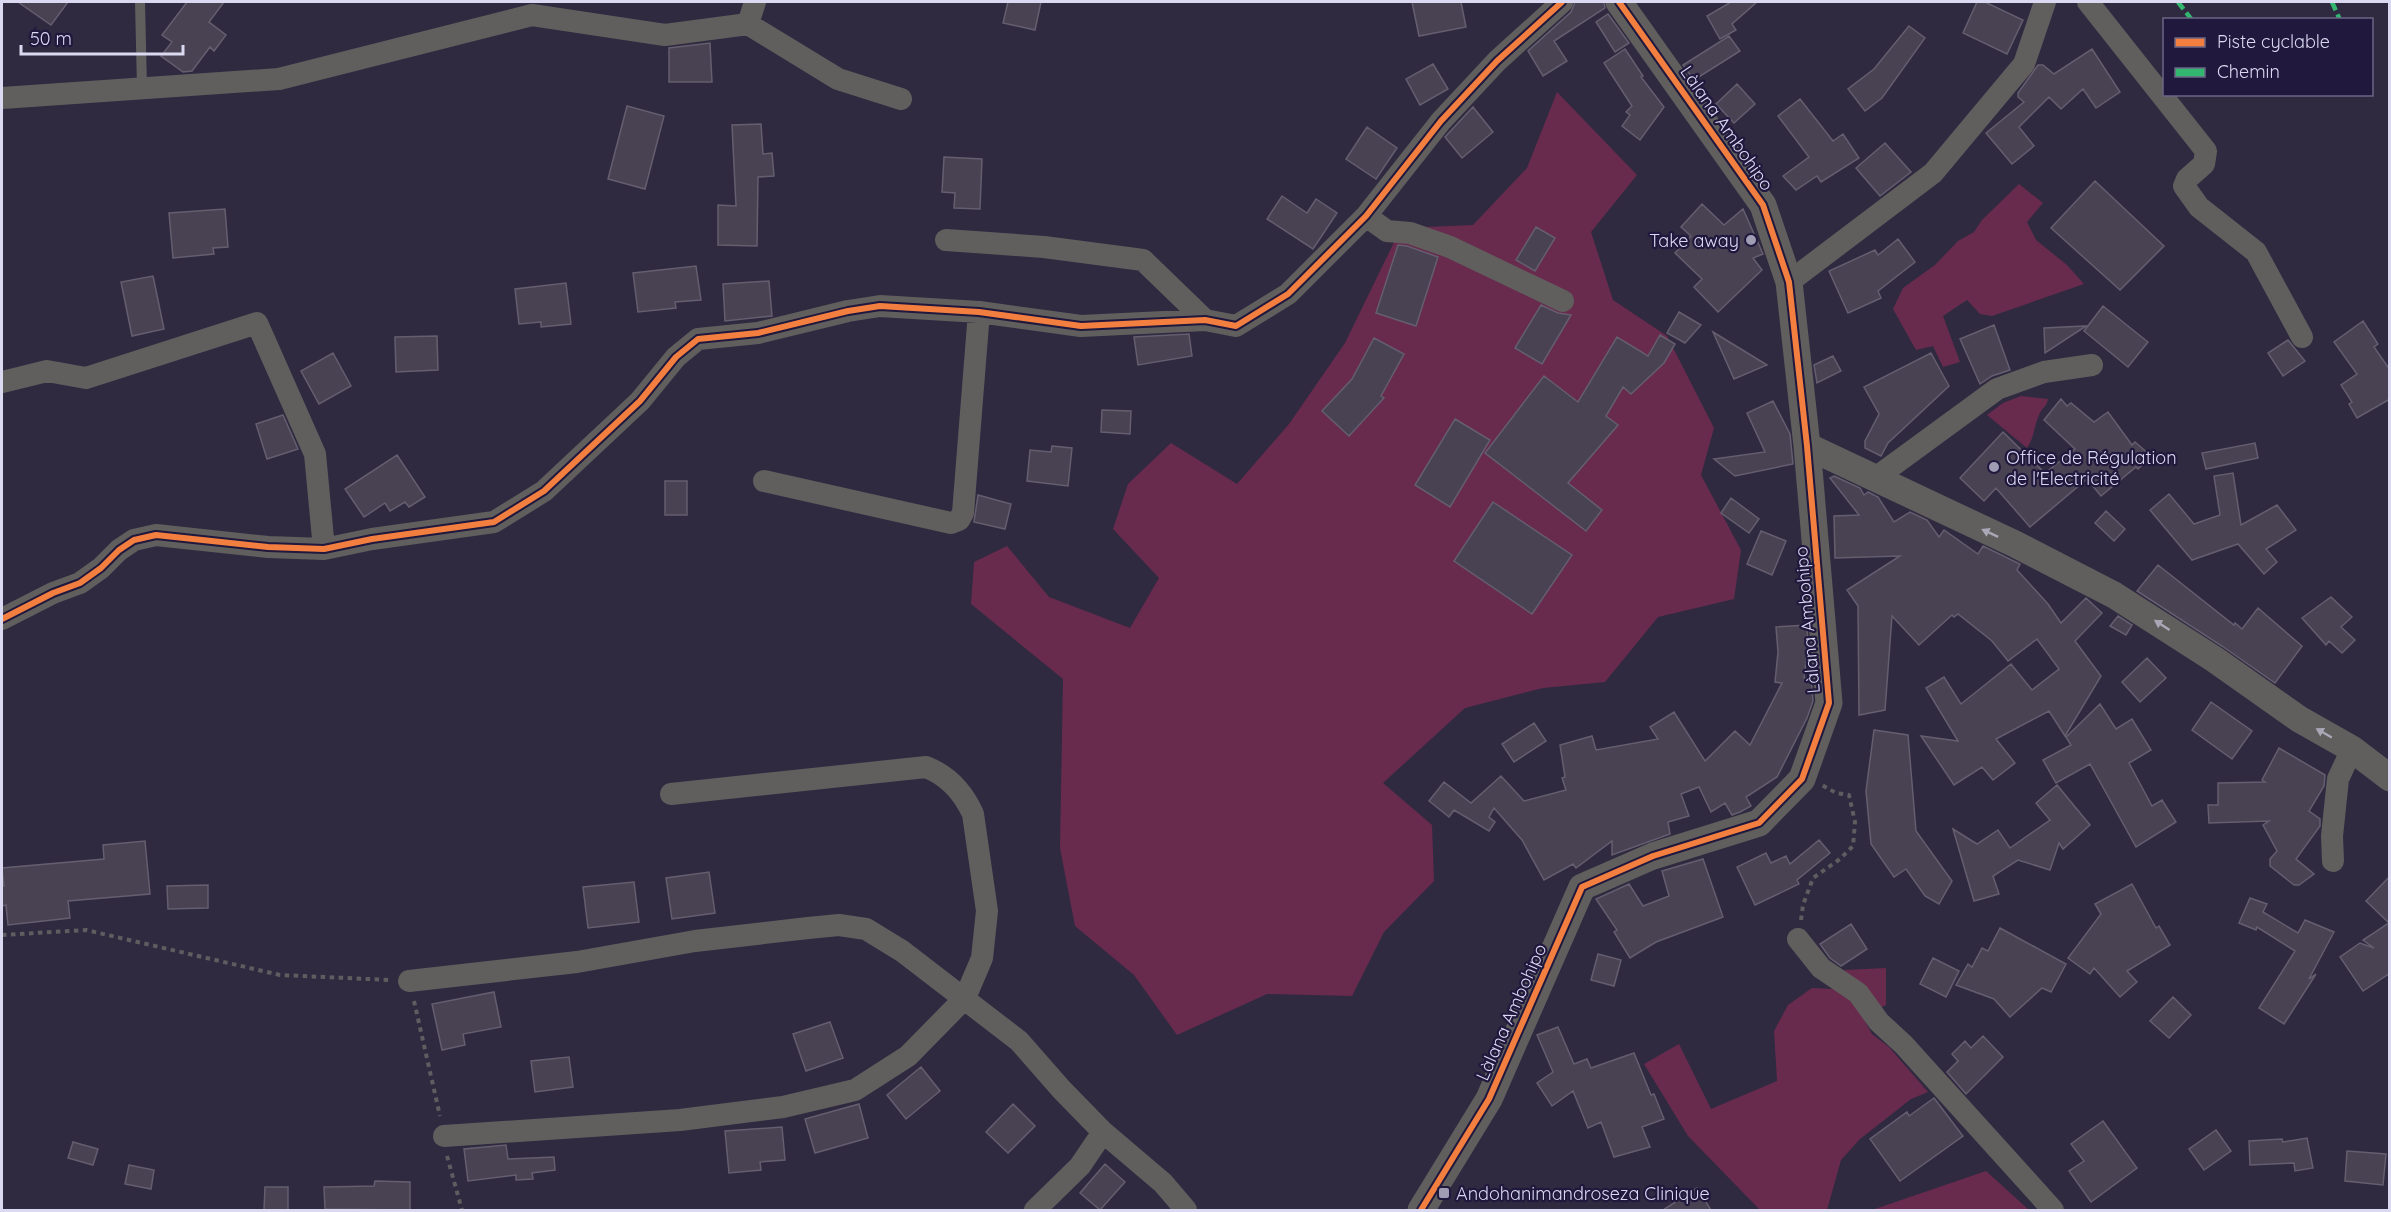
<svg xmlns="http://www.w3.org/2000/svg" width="2391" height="1212" viewBox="0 0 2391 1212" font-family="Quicksand,sans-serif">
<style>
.green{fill:#682b4e}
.building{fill:#494253;stroke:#645e6f;stroke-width:1.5}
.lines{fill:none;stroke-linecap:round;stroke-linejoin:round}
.path{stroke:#5e5d60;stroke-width:4;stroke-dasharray:4.5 4.5;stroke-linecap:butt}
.service{stroke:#605f5e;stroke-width:10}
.minor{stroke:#605f5e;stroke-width:22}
.tertiary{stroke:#605f5e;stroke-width:27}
.quiet{stroke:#33b770;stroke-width:4.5;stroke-dasharray:9 4.5;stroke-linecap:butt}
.cycleway-casing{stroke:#20183d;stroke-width:10}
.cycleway{stroke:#f27e40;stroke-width:6}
.oneway{fill:#aaa8b7}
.poi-dot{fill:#9f9cb4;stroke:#20183d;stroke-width:2}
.labels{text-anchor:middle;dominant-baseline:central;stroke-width:4.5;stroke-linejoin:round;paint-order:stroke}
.street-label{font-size:18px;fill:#dbd9f2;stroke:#20183d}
.poi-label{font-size:18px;fill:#dbd9f2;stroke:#20183d;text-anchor:start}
</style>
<rect width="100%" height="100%" fill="#2f2a40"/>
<path class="green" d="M1557,92L1637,175L1591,232L1613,300L1667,336L1714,428L1701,475L1741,550L1734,599L1658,617L1605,682L1543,688L1465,708L1383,783L1432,825L1434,881L1384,932L1352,996L1267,994L1177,1035L1134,975L1075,926L1060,848L1063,679L971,604L974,562L1007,546L1049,597L1130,628L1159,578L1113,529L1128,484L1171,443L1237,484L1289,424L1345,343L1401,228L1473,225L1527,168Z
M2019,184L2043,203L2027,222L2036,240L2067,265L2084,284L1992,316L1980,314L1967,300L1943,316L1960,362L1943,367L1933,346L1916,350L1893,309L1903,288L1935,265L1958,241L1974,232L1982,220Z
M2021,396L2048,399C2047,406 2043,407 2040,413C2034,425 2035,436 2027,448L1987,415L2003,403Z
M1886,968V1005L1862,1016L1872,1034L1889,1047L1928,1092L1911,1099L1860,1139L1841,1160L1827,1210H1760L1688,1136L1644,1064L1679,1044L1711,1109L1777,1081L1774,1031L1788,1005L1812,988L1833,989L1845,970Z
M1986,1171L2029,1210H1872Z"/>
<path class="building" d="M18,2H68L51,25Z
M187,2H224L209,22L226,35L214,51L210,47L192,71L183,72L161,56L172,42L162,35Z
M1008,2H1041L1035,30L1003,23Z
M1412,2H1461L1466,27L1419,36Z
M1575,2H1604L1605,8L1554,41L1567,61L1543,76L1528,51L1571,12Z
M1731,2H1757L1732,24L1736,30L1720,39L1707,16Z
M1977,2H1985L2023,20L2007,54L1963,33Z
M1608,14L1629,43L1615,52L1596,22Z
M1909,26L1925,38L1882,98L1865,111L1848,89L1874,69Z
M1729,36L1740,51L1694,80L1683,65Z
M710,43L712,82H669V48Z
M1625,49L1643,76L1641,77L1664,107L1640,140L1622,126L1630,115L1626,112L1632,106L1604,63Z
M2092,49L2120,92L2096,108L2083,89L2061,109L2049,97L2019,127L2034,146L2012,164L1986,133L2024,102L2018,97V93L2038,65H2043L2054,74Z
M1433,64L1448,89L1420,105L1406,79Z
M1737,84L1755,104L1734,123L1716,104Z
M1800,99L1833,141L1843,134L1859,158L1821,182L1817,176L1796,190L1783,176L1809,157L1778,116Z
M627,106L664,116L645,189L608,179Z
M1473,107L1493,132L1462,158L1445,137Z
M761,124L763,154L772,153L774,176L758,177L757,246L718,245V205L736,206L732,125Z
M1367,127L1397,148L1376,179L1346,159Z
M1885,143L1911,172L1880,196L1856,168Z
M944,157L982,159L980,209L954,208L955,193L942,192Z
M2095,181L2164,246L2120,290L2051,228Z
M1282,196L1307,213L1316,199L1337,213L1313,249L1267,219Z
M1702,204L1724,225L1743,209L1763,254L1753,258L1762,270L1718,312L1694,287L1702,279L1675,253L1691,236L1681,227Z
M225,209L228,247L213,248L214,254L173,258L169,213Z
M1536,227L1555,238L1535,271L1516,260Z
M1898,239L1915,262L1878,291L1881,298L1848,313L1829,271L1875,250L1878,255Z
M1398,245L1407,246L1438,257L1416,326L1376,313Z
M696,266L701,300L675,302L676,308L638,312L633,273Z
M153,276L164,329L132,336L121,282Z
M769,281L772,316L725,321L723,284Z
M566,283L571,324L541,327V322L519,324L515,289Z
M1541,305L1558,313L1571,315L1542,364L1515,348Z
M2103,306L2148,342L2128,367L2084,331Z
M1679,312L1701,325L1685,343L1667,333Z
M2363,321L2378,344L2374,347L2390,370V399L2357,418L2349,404L2352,402L2341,385L2357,374L2334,342Z
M1994,325L2010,370L1992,376L1980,384L1960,339Z
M2086,326L2045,353L2044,328Z
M1713,332L1767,365L1734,379Z
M1189,334L1192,356L1138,365L1134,337Z
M1660,335L1675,344L1664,363L1631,394L1623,387L1606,416L1618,425L1568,483L1602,510L1586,531L1485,453L1544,376L1578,402L1617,337L1648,356Z
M437,336L438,370L396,372L395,337Z
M1374,338L1404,354L1381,396L1384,398L1349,436L1322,411L1352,379Z
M2288,340L2305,361L2283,376L2268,353Z
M333,353L351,386L319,404L301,371Z
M1931,353L1949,386L1888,443L1881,456L1865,448V441L1879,414L1864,387Z
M1833,356L1841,371L1817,383L1814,365Z
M2061,399L2067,406L2071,403L2094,422L2108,412L2132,445L2135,442L2151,456L2138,469L2136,467L2101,496L2087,479L2030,527L1996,488L1984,501L1960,478L2003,432L2049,477V470L2075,449L2044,420Z
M1773,401L1790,434L1793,464L1735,476L1714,459L1765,452L1747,413Z
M1102,410L1131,411L1130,434L1101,432Z
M283,415L298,449L267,459L256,424Z
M1455,419L1490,440L1450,507L1415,485Z
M2255,443L2258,458L2206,469L2202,453Z
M1052,446L1072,448L1068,486L1027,481L1030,450L1051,452Z
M397,455L425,497L409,507L405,502L390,511L385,503L364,517L345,489Z
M2233,473L2241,525L2277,505L2296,530L2266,549L2277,562L2264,574L2238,544L2192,560L2150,510L2169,494L2194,524L2220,515L2214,476Z
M1834,476L1860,488L1864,495L1868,492L1878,497L1894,522L1910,512L1927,520L1939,537L1944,530L1978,554L1983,546L2020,564L2017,570L2048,604L2061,623L2086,598L2102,613L2075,641L2101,676L2065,736L2049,711L1996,739L2015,763L1993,780L1982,767L1954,785L1921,736L1958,741L1926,688L1944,677L1961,704L2011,664L2032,690L2059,669L2037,639L2008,661L1992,641L1958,614L1954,617L1952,615L1919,645L1892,616L1885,710L1859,715L1858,606L1847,590L1900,556L1835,558L1834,516L1859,515L1830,478Z
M665,481H687V515H665Z
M978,495L1011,504L1005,529L974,522Z
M1731,498L1759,519L1749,533L1721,513Z
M1493,502L1572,555L1532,614L1454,561Z
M2106,511L2125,529L2114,541L2095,523Z
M1761,531L1786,541L1772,575L1747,564Z
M2158,565L2234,625L2235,623L2242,629L2258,608L2302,646L2275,683L2222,646L2137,591Z
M2331,597L2352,617L2341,627L2355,640L2342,653L2329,641L2326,645L2302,618Z
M2118,616L2132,625L2126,635L2110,626Z
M1807,625L1808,645L1804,678H1811L1813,701L1807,718L1777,777L1746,797L1751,806L1740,812L1732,815L1725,803L1711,812L1699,787L1681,794L1689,816L1668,822L1670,834L1612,855V841L1576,868L1573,864L1544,880L1522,840L1494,808L1489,817L1495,822L1489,831L1454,810L1449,817L1429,801L1444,782L1471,803L1501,776L1524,801L1566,790L1562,778L1565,777L1560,745L1592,736L1596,750L1658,739L1650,727L1674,712L1705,761L1735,731L1750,745L1782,683L1775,682L1778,652L1776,627Z
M2147,658L2166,678L2140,702L2122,682Z
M2211,702L2252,731L2232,759L2192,730Z
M2100,704L2116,729L2132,719L2151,750L2129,763L2152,806L2162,800L2176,822L2136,847L2090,764L2056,783L2043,760L2071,745L2066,737Z
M1534,723L1546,741L1514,762L1502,744Z
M1874,730L1908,735L1916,831L1952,881L1939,904L1925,896L1906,869L1894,877L1871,844L1866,791Z
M2279,748L2325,775L2324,786L2309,811L2320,819V826L2296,859L2314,874L2299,885H2294L2270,866V859L2277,851L2263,825L2269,821L2209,823L2208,805H2218V783L2265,782L2262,780Z
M2057,785L2090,825L2063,849L2059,843L2050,870L2018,860L1993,876L1999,894L1974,901L1953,829L1977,844L1998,830L2010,848L2050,820L2036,803Z
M1819,840L1830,853L1797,880L1799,884L1755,905L1737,867L1766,853L1771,863L1786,856L1790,864Z
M145,841L150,894L68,901L70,918L8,925L6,905L2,906V886H4L2,868L104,859L103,845Z
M1703,859L1723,917L1656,942L1630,958L1614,932L1617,930L1596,899L1629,884L1643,906L1669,896L1662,871Z
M709,872L715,913L672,919L666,878Z
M2390,876V973L2363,991L2340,957L2360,943L2374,948L2363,940L2389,923L2366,901Z
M634,882L639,922L588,928L583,887Z
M2132,884L2156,928L2159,926L2170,945L2127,971L2137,982L2120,997L2094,968L2090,974L2068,958L2101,914L2095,904Z
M208,885V908L168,909L167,886Z
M2250,898L2267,904L2263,912L2298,933L2305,920L2334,932L2309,979L2316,974L2284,1024L2259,1008L2295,951L2257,927L2256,930L2239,923Z
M1851,924L1867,949L1841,966L1830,958L1820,944Z
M2000,928L2066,964L2051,992L2042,988L2010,1017L1994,999L1956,985L1968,964L1972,967L1982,948L1988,951Z
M1598,954L1621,960L1614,986L1591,980Z
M1933,958L1959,971L1946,997L1920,984Z
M494,992L501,1027L463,1034L465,1045L442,1050L432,1004Z
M2173,997L2191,1015L2169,1038L2150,1021Z
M830,1022L843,1058L806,1071L793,1034Z
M1558,1027L1574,1064L1587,1059L1591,1068L1634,1053L1651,1095L1654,1094L1664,1119L1642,1127L1650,1147L1614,1157L1601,1122L1588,1128L1573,1091L1552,1106L1537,1083L1553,1072L1537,1035Z
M1983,1036L2003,1057L1966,1094L1947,1072L1958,1061L1952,1054L1965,1041L1971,1048Z
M569,1057L573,1087L535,1092L531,1061Z
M921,1067L940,1091L906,1119L887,1095Z
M1934,1098L1963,1136L1900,1181L1870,1139L1907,1112L1909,1116Z
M859,1104L868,1138L815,1153L805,1119Z
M1013,1104L1035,1126L1008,1153L986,1132Z
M2103,1121L2137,1168L2091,1202L2069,1171L2084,1161L2071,1144Z
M782,1127L785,1160L760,1162L761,1170L729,1173L725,1131Z
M2216,1130L2231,1151L2204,1170L2189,1149Z
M2307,1138L2313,1168L2295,1171L2294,1163L2250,1165L2249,1141L2282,1139L2283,1142Z
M73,1142L98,1149L93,1165L68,1158Z
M506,1145L508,1159L554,1157L555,1170L532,1173L533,1179L516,1180V1175L468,1181L464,1149Z
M2347,1151L2386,1154L2383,1185L2345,1181Z
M1105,1164L1125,1182L1100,1210L1080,1193Z
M129,1165L154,1170L151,1189L125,1184Z
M375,1181L410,1182V1210L325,1209L324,1187L374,1186Z
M265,1187H288V1210H264Z
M1697,1188L1711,1210H1663Z"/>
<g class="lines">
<path class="path" d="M1801,920L1803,905L1813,878L1840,859L1853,846L1855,822L1849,795L1836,793L1822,785
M2,935L86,930L280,975L390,980
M414,1001L440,1116
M447,1156L462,1210"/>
<path class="service" d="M140,2L142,88"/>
<path class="minor" d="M2088,2L2206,151L2204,164L2187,179L2184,186L2199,207L2256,252L2302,337
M748,24L755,2
M2,98L279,79L532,15L665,35L748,24L838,79L901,99
M1366,216L1387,231L1410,233L1450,247L1563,301
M946,240L1044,247L1143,260L1205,320
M1789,282L1933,173L2024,64L2045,2
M2,382L47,371L86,378L257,323L315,454L324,549
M1874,479L1997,389L2044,372L2092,365
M764,481L951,523L959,520L963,513L979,312
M2,619L53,593L80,583L101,568L119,550L134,540L156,535L268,547L324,549L372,539L494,522L544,491L640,401L676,357L698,339L758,333L848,311L880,306L979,312L1081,326L1205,320L1236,326L1288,294L1366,216L1441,121L1497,61L1562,2
M2333,861L2332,836L2338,779L2352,749
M1798,939L1821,968L1858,993L1879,1022L1904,1045L2053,1210
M409,981L577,962L695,941L808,928L839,925L866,929L902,951L1019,1041L1062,1090L1103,1132L1163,1183L1186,1210
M444,1136L680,1120L783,1107L855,1090L908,1056L965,998L982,958L987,911L973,814C963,792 949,776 926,767L671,794
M1035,1210L1080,1166L1103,1132"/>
<path class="tertiary" d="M1807,446L2015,544L2114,595L2214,659L2299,719L2352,749L2390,778
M1421,1210L1489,1099L1582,887L1653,856L1759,823L1802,779L1829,703L1807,446L1789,282L1763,205L1619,2"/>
<path class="quiet" d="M2178,2L2192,20
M2332,2L2340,20"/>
<g class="cycleway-casing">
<path id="cycleway" d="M2,619L53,593L80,583L101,568L119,550L134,540L156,535L268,547L324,549L372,539L494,522L544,491L640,401L676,357L698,339L758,333L848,311L880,306L979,312L1081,326L1205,320L1236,326L1288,294L1366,216L1441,121L1497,61L1562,2
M1421,1210L1489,1099L1582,887L1653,856L1759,823L1802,779L1829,703L1807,446L1789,282L1763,205L1619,2"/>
</g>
<use href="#cycleway" class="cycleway"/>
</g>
<defs><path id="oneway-solid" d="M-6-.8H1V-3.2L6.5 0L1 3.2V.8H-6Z" transform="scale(1.5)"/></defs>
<g class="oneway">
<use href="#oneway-solid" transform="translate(1990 533) rotate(-155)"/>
<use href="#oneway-solid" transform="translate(2162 625) rotate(-147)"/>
<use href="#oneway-solid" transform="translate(2324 733) rotate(-150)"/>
</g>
<g class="poi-dot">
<circle cx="1751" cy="240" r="6"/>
<circle cx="1994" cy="467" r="6"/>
<rect x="1438" y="1187" width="12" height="12" rx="3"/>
</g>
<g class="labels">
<g class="street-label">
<text transform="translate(1727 128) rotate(55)">Làlana Ambohipo</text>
<text transform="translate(1807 620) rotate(-95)">Làlana Ambohipo</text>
<text transform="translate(1511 1012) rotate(-66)">Làlana Ambohipo</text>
</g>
<g class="poi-label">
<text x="1739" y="240" text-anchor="end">Take away</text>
<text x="2006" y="457">Office de Régulation<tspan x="2006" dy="21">de l'Electricité</tspan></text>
<text x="1456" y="1193">Andohanimandroseza Clinique</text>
</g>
</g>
<rect width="2391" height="1212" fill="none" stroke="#dbd9f2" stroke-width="6"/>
<rect x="2163" y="18" width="210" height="78" fill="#20183d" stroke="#6b6585" stroke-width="1.5"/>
<rect x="2175" y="38" width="30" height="9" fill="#f27e40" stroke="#6b6585" stroke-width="1.5"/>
<text x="2217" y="48" font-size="18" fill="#dbd9f2">Piste cyclable</text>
<rect x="2175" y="68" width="30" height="9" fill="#33b770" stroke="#6b6585" stroke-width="1.5"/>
<text x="2217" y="78" font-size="18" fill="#dbd9f2">Chemin</text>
<path d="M21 45v9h162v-9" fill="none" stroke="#dbd9f2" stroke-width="3"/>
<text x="30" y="45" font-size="18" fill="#dbd9f2" stroke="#20183d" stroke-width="4.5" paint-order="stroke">50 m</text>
</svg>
